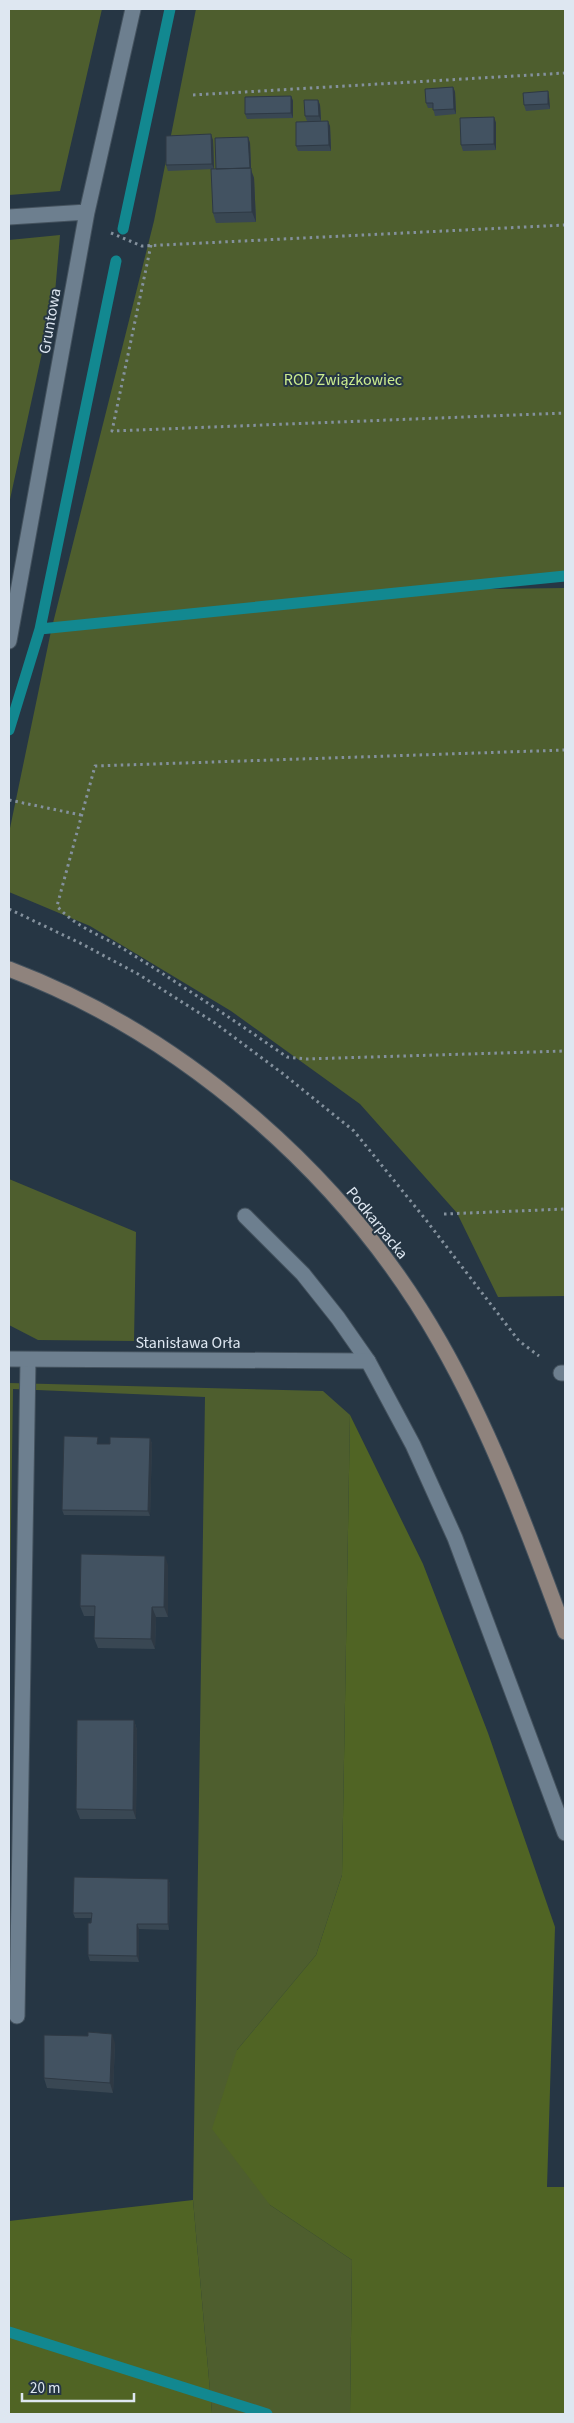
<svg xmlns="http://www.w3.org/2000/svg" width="574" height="2423" viewBox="0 0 574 2423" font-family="'Source Sans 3',sans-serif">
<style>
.green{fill:#4e5e2e}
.forest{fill:#506424}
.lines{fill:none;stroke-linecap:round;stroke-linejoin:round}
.stream{stroke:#128890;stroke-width:11}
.lane-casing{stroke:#44525e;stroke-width:17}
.street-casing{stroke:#44525e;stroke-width:17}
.secondary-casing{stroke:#44525e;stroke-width:17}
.path{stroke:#84919d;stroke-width:3;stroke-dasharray:2.5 4;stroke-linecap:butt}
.lane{stroke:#6d7f8f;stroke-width:15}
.street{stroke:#6d7f8f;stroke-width:15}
.secondary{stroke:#8f837d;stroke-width:15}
.wall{fill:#394753}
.shaded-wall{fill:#2e3944}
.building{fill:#425261;stroke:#2e3944}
.labels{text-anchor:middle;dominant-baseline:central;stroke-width:4;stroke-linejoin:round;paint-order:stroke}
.street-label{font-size:16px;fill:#dee7f1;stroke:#263644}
.park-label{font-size:16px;fill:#cbec8f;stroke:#263644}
</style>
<rect width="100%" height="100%" fill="#263644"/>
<path class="green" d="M9,9H102L60,191L9,195Z
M196,9H565V579L487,589L565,588V1296L498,1297L457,1213L360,1104L231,1011L90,926L9,892V833L51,631L154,221Z
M60,235L55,293L9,504V240Z
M9,1179L136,1232L134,1341L38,1340L9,1325Z
M9,1383L323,1391L350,1415L342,1875L316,1955L237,2050L270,2205L352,2260L350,2414L212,2413L193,2200L205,1397L13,1389L9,1664Z"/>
<path class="forest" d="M350,1415L423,1564L488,1733L555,1927L547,2187H565V2414H350L352,2260L270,2205L212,2129L237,2050L316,1955L342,1875Z
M193,2200L212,2413L215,2414H9V2221Z"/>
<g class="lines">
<path class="stream" d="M123,229L170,9
M40,629L565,576
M9,730L40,629L116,261
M9,2332L267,2414"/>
<g class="lane-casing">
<path id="lane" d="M245,1216L303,1274L338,1318L368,1361L413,1445L455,1538L565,1833
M561,1373H565
M17,2016L28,1360"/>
</g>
<g class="street-casing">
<path id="street" d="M9,217L87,212
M9,641L87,212L133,9
M9,1359L368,1361"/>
</g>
<g class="secondary-casing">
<path id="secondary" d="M9,969C186,1036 347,1178 440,1342C492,1433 529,1534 565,1632"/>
</g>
<path class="path" d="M193,95L565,73
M111,233L142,246L565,225
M151,245L112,431L565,413
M565,750L95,766L57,906C76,928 106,937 130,953C183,986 235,1021 287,1057L306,1059L565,1051
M9,800L81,815
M9,909L82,944L138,974L215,1023L282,1073L354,1131L426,1220L519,1341L539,1356
M444,1214L565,1209"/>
<use href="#lane" class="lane"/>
<use href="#street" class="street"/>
<use href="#secondary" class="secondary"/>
</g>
<path class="wall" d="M453,87L455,92L456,114L435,116L433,108H428L426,103Z
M548,91L549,97L550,109L526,111L524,105Z
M291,96L293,101V118L247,119L245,114Z
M318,100L320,105L321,121L330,126L331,151H298L296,146L307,121L305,116Z
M494,117L496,123V150L463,151L461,145Z
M248,137L250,143L251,170L254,178L256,222L216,223L213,213L216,169Z
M213,140L214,169L168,171L166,165Z
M150,1438L152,1444L150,1516L64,1515L62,1510L100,1442L99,1444H110Z
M168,1565V1617H156L155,1649L98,1648L94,1638L95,1616H84L80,1606Z
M134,1720L137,1730L136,1819H80L76,1809Z
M168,1879L170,1884L169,1930L139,1929V1962L90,1961L88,1955L91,1918H75L73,1913Z
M88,2036L115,2043L113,2093L47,2088L44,2078Z"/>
<path class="shaded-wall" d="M453,87L455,92L456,114L454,109Z
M548,91L549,97L550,109L548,104Z
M291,96L293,101V118L291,113Z
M318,100L320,105L321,121L319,116Z
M494,117L496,123V150L494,144Z
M328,121L330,126L331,151L329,145Z
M211,134L213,140L214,169L212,164Z
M248,137L250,143L251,170L254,178L256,222L252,212Z
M150,1438L152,1444L150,1516L148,1511Z
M165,1556L168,1565V1617L164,1607Z
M152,1607L156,1617L155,1649L151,1639Z
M134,1720L137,1730L136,1819L133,1810Z
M168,1879L170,1884L169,1930L168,1924Z
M137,1924L139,1929V1962L137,1956Z
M112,2034L115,2043L113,2093L110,2083Z"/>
<path class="building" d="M453,87L454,109L433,110V103H426L425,89Z
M548,91V104L524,105L523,93Z
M291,96V113L245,114V97Z
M304,100H318L319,116H305Z
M494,117V144L461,145L460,118Z
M328,121L329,145L296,146V122Z
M211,134L212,164L166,165V136Z
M248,137L250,168L216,169L215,138Z
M251,168L252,212L213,213L211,169Z
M64,1436L98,1437L97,1444H110V1437L150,1438L148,1511L62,1510Z
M81,1554L165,1556L164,1607H152L151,1639L94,1638L95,1606H80Z
M77,1720H134L133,1810L76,1809Z
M74,1877L168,1879V1924H137V1956L88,1955V1923H91L92,1913H73Z
M88,2032L112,2034L110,2083L44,2078V2035L88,2036Z"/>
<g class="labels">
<g class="street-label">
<text transform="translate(50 321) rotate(-80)">Gruntowa</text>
<text transform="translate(377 1223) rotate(51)">Podkarpacka</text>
<text x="188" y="1343">Stanisława Orła</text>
</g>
<g class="park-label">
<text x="343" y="380">ROD Związkowiec</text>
</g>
</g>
<rect width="574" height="2423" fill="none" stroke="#dee7f1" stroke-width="20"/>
<path d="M22 2393v8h112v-8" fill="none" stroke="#dee7f1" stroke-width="2.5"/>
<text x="30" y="2393" font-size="15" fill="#dee7f1" stroke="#263644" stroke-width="4" paint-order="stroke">20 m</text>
</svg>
